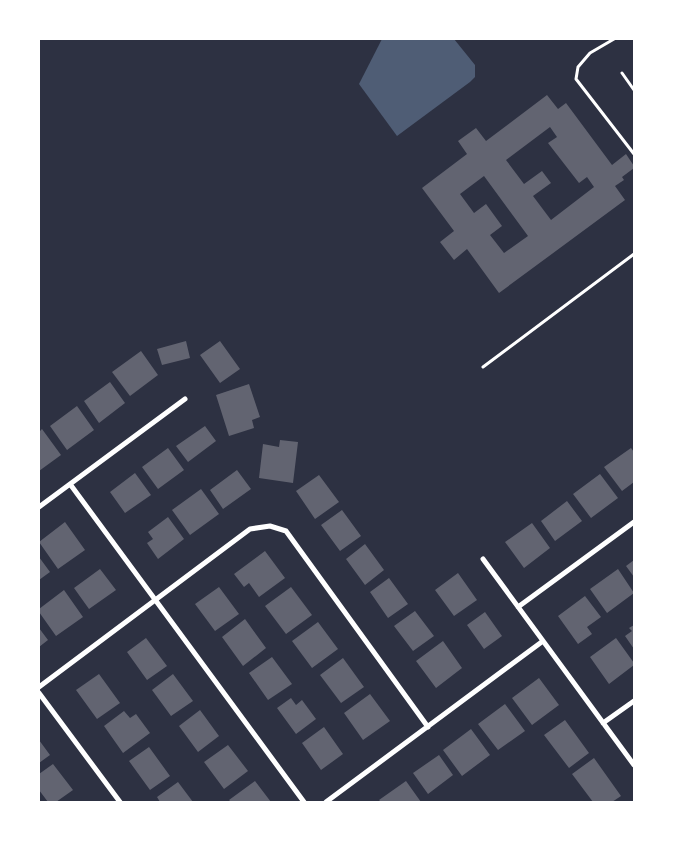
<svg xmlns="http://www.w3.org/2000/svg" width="673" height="841" viewBox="0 0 673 841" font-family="'PT Sans',sans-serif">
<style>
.water{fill:#4f5d75}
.building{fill:#626471;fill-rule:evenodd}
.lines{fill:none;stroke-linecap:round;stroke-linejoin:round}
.service{stroke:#fff;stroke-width:3}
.minor{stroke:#fff;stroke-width:5}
</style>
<rect width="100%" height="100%" fill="#2d3142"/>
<path class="water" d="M382,39H454L475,65V77L470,82L397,136L359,84Z"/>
<path class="building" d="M547,95L558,109L566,103L612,165L626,154L634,166V168L622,177L624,180L615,186L625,200L499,293L467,249L454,260L440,242L454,231L422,188L467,154L458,141L476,128L486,141ZM550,127L557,137L548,143L579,183L587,177L594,187L551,220L533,196L551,183L542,171L524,184L506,160ZM484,176L528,236L504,253L490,235L502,226L486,204L474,213L460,194Z
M186,341L190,358L162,365L157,349Z
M220,341L240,369L220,383L200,355Z
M141,351L158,375L130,396L112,372Z
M110,382L125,403L99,423L84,401Z
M249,384L260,417L252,420L254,428L229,436L216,395Z
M77,406L94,430L67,450L50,426Z
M205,426L216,441L188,462L176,446Z
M42,429L61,455L39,471V432Z
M280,440L298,442L293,483L259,478L263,444L279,447Z
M168,448L184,470L158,489L142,467Z
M631,448L634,452V482L622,491L604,467Z
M237,470L251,489L223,509L210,490Z
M135,473L151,495L125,513L110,492Z
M600,474L618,498L591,518L573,494Z
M319,475L339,502L315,519L296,491Z
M201,489L219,514L190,535L172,510Z
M567,501L582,521L555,541L541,521Z
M342,510L361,536L340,551L321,525Z
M168,517L184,539L158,559L147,543L153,539L148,532Z
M65,522L85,550L58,569L39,542Z
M532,523L550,548L524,568L505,542Z
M365,544L384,570L365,585L346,559Z
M265,551L285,578L259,597L249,583L244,587L234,574Z
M39,557L50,572L39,580Z
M634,560V577L626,566Z
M100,569L116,590L89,609L74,588Z
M618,569L634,593L607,613L590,589Z
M458,573L477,600L454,616L435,590Z
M389,578L408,604L388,618L370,592Z
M219,587L239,614L215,631L195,604Z
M291,587L312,615L286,634L265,606Z
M64,590L83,617L56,636L39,612V609Z
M585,596L601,617L587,627L592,634L578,644L558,616Z
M415,611L434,636L413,651L394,626Z
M485,612L502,636L484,649L467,625Z
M245,619L266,648L243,666L222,637Z
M318,622L338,649L312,668L292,641Z
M634,625V649L625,636L632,631L629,628Z
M39,628L48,640L39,647Z
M146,638L167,666L147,680L127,652Z
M616,638L634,663V665L609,684L590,657Z
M443,641L462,668L436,688L416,661Z
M272,657L292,684L268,700L249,673Z
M343,658L364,687L341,703L320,675Z
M99,674L120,703L97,719L76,690Z
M173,674L193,701L171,716L152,690Z
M539,678L559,705L532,725L512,698Z
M370,694L390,721L363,740L344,713Z
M291,698L296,705L302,700L316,719L296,734L277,708Z
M505,704L525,731L498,750L478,724Z
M200,710L219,736L198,752L179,726Z
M124,711L130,718L136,714L150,733L123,753L104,726Z
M565,720L589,753L569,768L544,735Z
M324,727L343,754L321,770L302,743Z
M471,729L490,755L462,776L443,750Z
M39,740L50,755L39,763Z
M228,745L248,771L224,789L204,762Z
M149,747L170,776L150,790L129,761Z
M439,755L453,775L428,794L413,773Z
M594,758L621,796L612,802H593L572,774Z
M53,764L73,790L56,802H48L39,790V774Z
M255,781L271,802H231L229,800Z
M406,781L421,802H381L379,800Z
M178,782L193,802H160L157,797Z"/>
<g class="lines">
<path class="service" d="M614,39L590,53L578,67L576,79L634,154
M622,73L634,90
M483,367L634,254"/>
<path class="minor" d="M70,484L304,802
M39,507L185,399
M483,559L634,765
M518,607L634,522
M39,687L250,529L270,526L286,531L428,727
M39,693L120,802
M603,723L634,701
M326,802L543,641"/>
</g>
<rect width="673" height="841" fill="none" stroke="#ffffff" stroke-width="80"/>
</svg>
